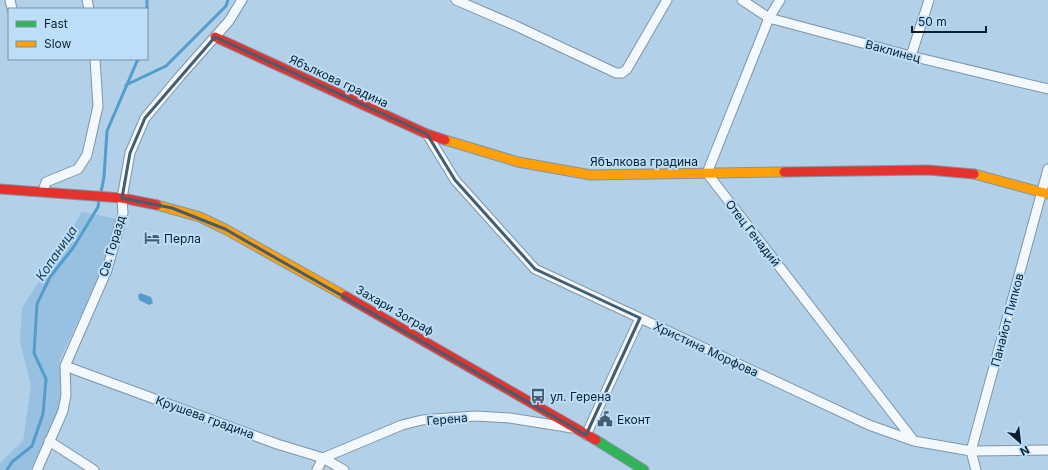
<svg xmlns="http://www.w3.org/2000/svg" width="1048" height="470" viewBox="0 0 1048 470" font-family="Inter,sans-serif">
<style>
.green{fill:#98c1e1}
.water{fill:#539ccc}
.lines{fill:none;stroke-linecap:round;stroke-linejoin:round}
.stream{stroke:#539ccc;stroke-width:3}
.street-casing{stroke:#7d95a8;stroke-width:11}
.fast-casing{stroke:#7d95a8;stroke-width:11}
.slow-casing{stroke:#7d95a8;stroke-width:11}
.jam-casing{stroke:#7d95a8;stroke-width:11}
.street{stroke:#f3f8fc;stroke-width:9}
.fast{stroke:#30b455;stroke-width:9}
.slow{stroke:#ff9f0a;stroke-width:9}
.jam{stroke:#e5322d;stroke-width:9}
.marked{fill:none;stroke:#445e70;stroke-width:3;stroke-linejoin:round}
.labels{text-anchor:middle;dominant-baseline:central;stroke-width:4;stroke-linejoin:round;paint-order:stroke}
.street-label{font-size:12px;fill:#092030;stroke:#bddef8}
.poi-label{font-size:12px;fill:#092030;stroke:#bddef8;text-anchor:start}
.water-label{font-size:13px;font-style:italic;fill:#1b4059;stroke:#bddef8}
</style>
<rect width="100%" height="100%" fill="#b2d0e8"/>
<path class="green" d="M82,212L118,219L104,267L60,359V410L30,470H0V463L23,441L31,386L20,342L22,308Z"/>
<path class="water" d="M140,293L151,297L153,303L149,305L139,300L138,296Z"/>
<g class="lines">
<path class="stream" d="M147,9V0
M126,85L166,66L226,6L228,0
M101,192L104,177L107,131L138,59
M7,470L12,462L32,446L43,414L46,379L34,353L37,304L50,277L73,248L98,207L99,200"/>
<g class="street-casing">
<path id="street" d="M10,0L12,9
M87,0L89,9
M456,0L514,25L616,73H622L627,69L667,0
M742,0L769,18L911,56L1048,89
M780,0L769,18L707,173L914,441
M911,56L929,0
M427,134L455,180L535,269L869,425L914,441L971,451L1048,450
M43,191L46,182L78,169L87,155L98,106L95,59
M65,366L277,444L323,458L344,470
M586,435L640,318
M49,441L94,470
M37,470L63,411L66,395L65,366L107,270L119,227L123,213L122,198L130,153L145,118L181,75L229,21L242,0
M317,470L323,458L402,425L422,420L476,416L510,418L572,428
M976,470L971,451L1048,169"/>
</g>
<g class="fast-casing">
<path id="fast" d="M596,440L644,470"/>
</g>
<g class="slow-casing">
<path id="slow" d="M445,140L518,162L591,175L784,172
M974,174L1048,194
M157,205L200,217L225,229L345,296"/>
</g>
<g class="jam-casing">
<path id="jam" d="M215,37L427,134L445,140
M784,172L928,170L974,174
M0,189L122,198L157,205
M345,296L596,440"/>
</g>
<use href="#street" class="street"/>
<use href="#fast" class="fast"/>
<use href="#slow" class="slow"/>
<use href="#jam" class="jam"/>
</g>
<path class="marked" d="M215,37L427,134L455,180L535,269L640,318L586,435L225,229L172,208L122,198L130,153L145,118Z"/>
<defs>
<g id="hotel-bare" transform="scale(1.2)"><path d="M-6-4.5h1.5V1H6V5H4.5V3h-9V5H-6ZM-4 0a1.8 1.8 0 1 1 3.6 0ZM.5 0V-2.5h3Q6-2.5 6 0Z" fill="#445e70" stroke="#bddef8" stroke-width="2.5" paint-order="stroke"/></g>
<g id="bus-bare" transform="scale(1.2)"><path d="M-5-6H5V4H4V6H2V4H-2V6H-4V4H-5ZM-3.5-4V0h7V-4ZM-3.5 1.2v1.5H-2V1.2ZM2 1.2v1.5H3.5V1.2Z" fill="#445e70" stroke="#bddef8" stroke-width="2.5" paint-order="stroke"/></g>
<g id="civic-bare" transform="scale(1.2)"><path d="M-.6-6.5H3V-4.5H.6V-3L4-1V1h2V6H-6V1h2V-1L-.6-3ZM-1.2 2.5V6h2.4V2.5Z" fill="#445e70" stroke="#bddef8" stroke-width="2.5" paint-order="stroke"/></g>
</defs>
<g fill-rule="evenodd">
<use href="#hotel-bare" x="152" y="238"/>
<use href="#bus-bare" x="538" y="396"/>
<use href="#civic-bare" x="605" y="419"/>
</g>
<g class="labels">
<g class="street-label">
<text transform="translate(893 51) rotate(15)">Ваклинец</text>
<text transform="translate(339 81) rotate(25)">Ябълкова градина</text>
<text x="644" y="161">Ябълкова градина</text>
<text transform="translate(753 233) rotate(52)">Отец Генадий</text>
<text transform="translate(112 246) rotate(-73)">Св. Горазд</text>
<text transform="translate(395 310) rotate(30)">Захари Зограф</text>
<text transform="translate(1007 320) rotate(-75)">Панайот Пипков</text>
<text transform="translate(706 349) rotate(25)">Христина Морфова</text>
<text transform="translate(205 417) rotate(20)">Крушева градина</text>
<text transform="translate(447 419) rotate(-5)">Герена</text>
</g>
<g class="poi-label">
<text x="164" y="238">Перла</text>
<text x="550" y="396">ул. Герена</text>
<text x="617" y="419">Еконт</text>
</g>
<g class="water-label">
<text transform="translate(56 253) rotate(-56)">Копаница</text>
</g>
</g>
<rect x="8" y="8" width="140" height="52" fill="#bddef8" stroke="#7592a8"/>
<rect x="16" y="21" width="20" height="6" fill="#30b455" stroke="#7592a8"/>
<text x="44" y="28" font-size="12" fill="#092030">Fast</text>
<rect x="16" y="41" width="20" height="6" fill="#ff9f0a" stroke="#7592a8"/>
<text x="44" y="48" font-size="12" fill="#092030">Slow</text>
<g transform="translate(1020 442) rotate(152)" stroke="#bddef8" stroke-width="3" paint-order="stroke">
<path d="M0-3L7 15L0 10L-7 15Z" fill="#092030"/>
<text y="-6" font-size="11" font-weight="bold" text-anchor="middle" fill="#092030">N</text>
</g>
<path d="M912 26v6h74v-6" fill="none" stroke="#092030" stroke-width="2"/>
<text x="918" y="26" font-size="12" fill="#092030" stroke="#bddef8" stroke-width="3" paint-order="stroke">50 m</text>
</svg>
